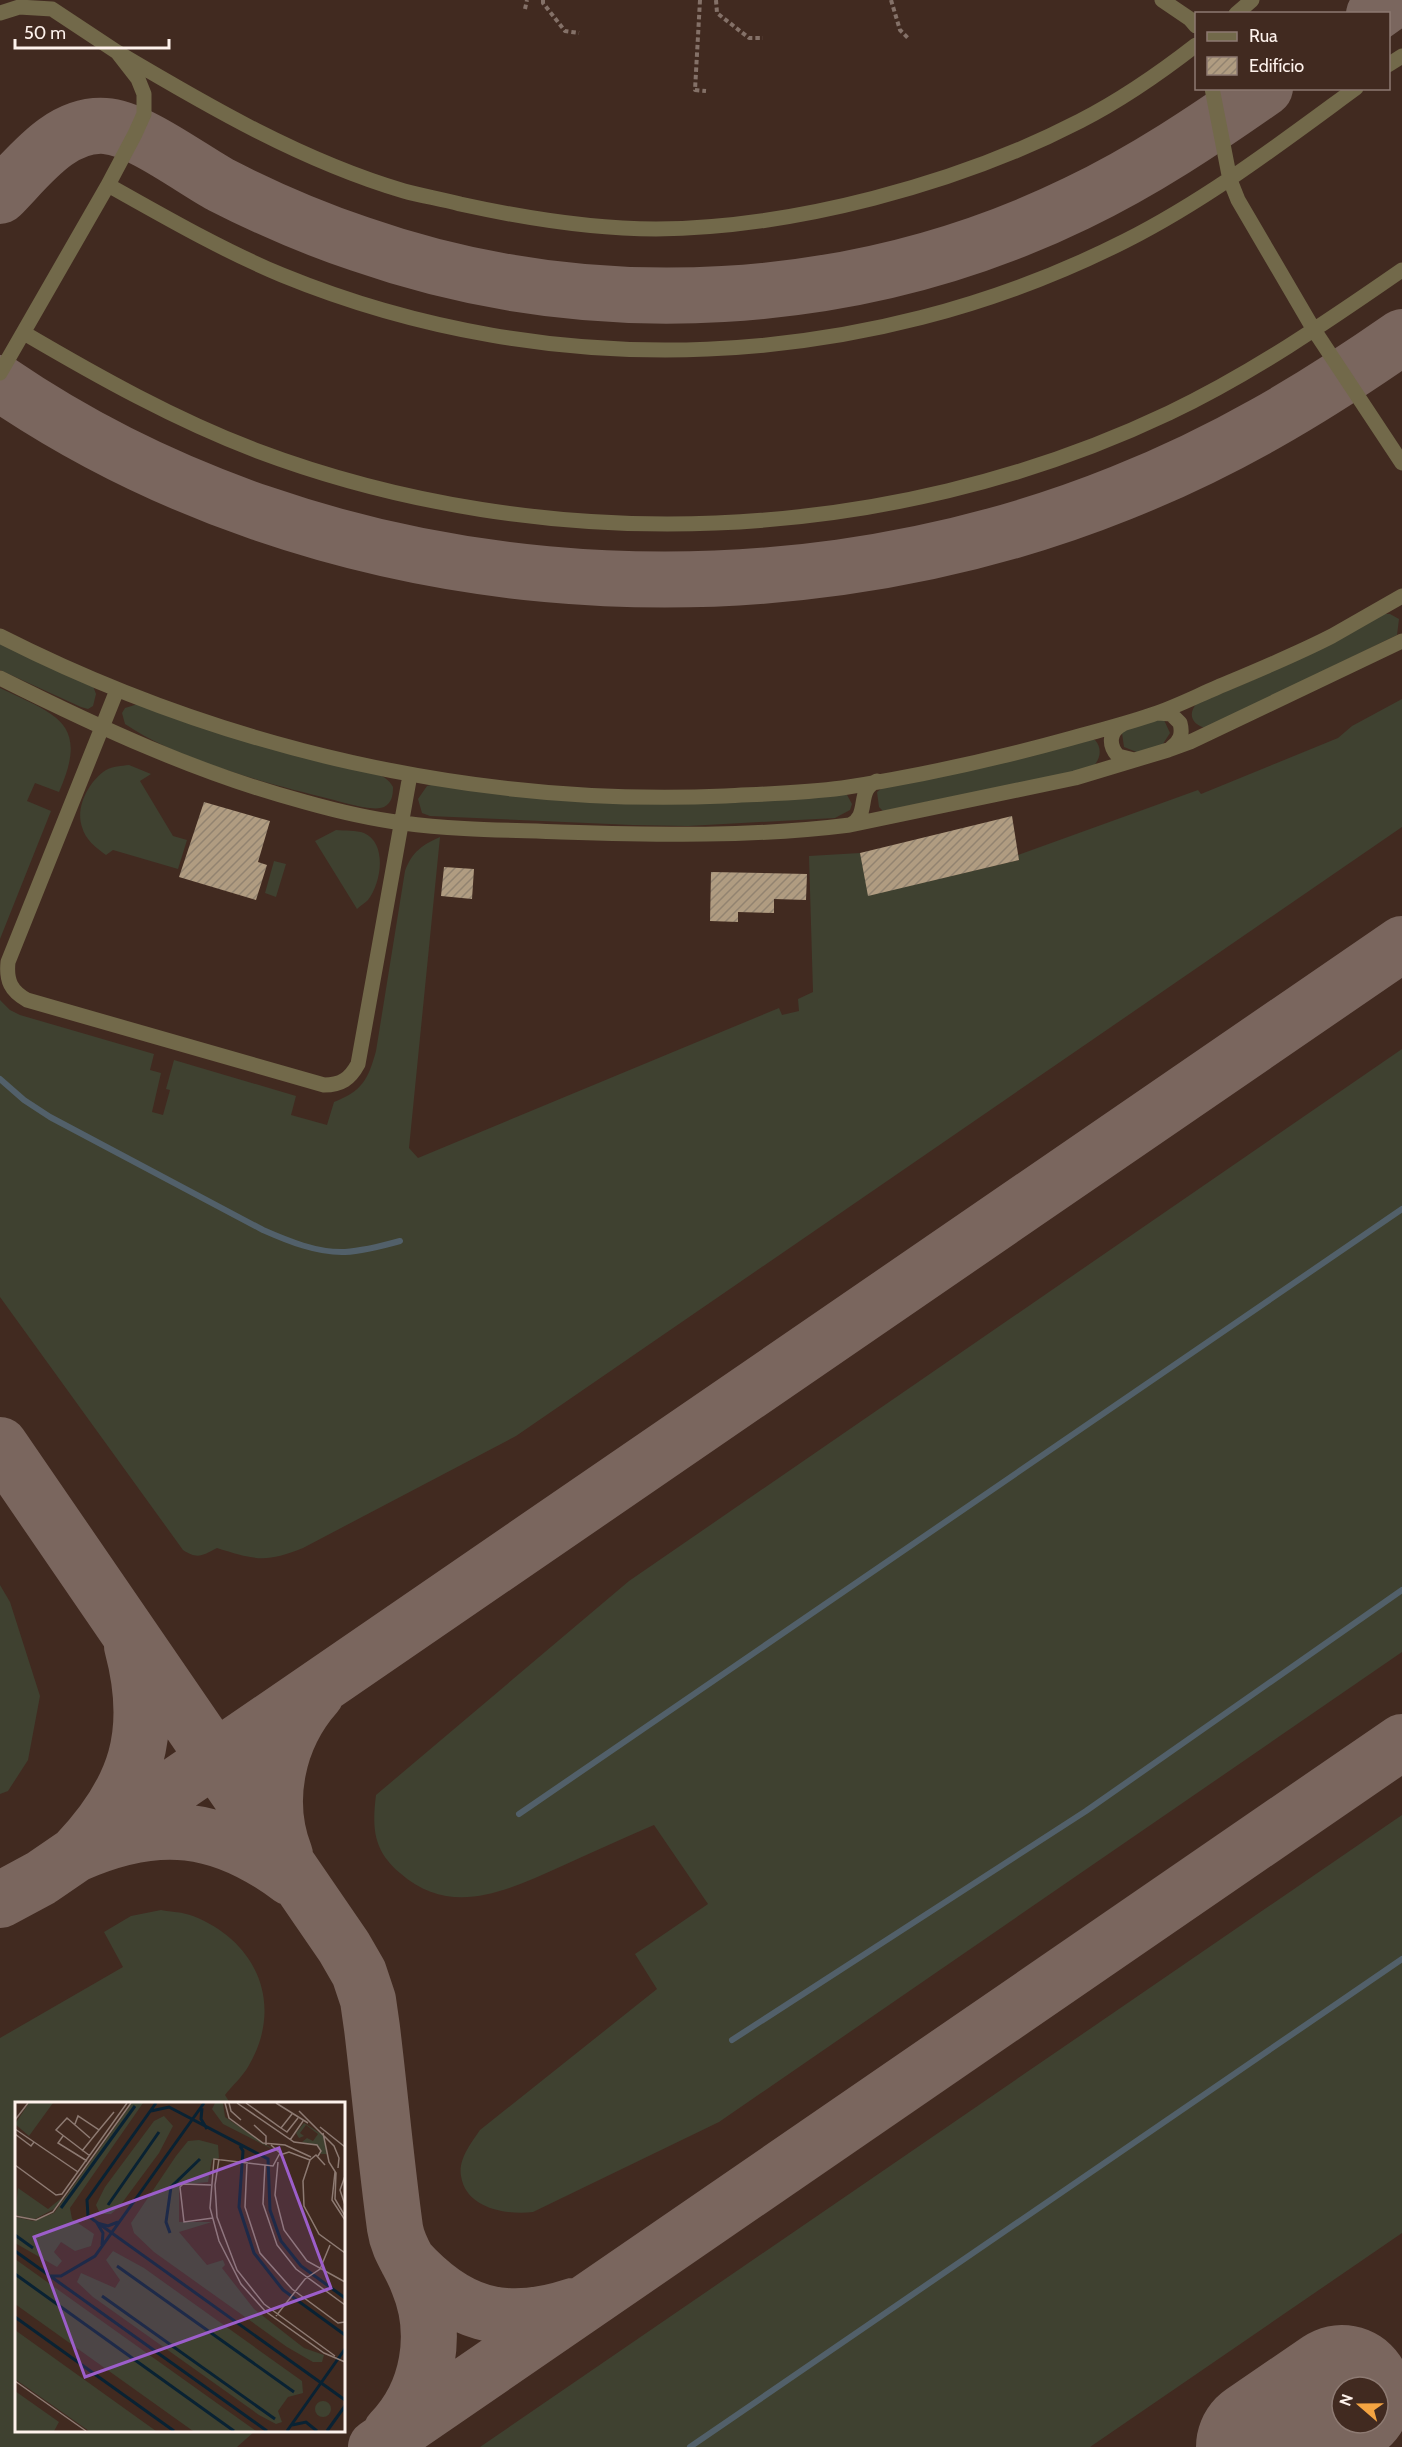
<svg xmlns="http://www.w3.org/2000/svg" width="1402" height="2447" viewBox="0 0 1402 2447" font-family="Cabin,sans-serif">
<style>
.grass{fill:#3f4130}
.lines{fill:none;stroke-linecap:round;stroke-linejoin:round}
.stream{stroke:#52606a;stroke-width:6}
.taxiway{stroke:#7a665e;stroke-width:56}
.runway{stroke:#7a665e;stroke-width:140}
.building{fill:url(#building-hatch)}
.path{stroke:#847168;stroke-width:4;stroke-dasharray:4.5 3;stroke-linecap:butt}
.minor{stroke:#72694a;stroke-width:15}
.inset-river{fill:none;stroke:#092233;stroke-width:3}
.inset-road{fill:none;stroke:#8d7a72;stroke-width:1.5}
.view{fill:#9c5eca;fill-opacity:0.15;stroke:#9c5eca;stroke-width:3}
.inset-edge{fill:none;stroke:#fef2ec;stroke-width:3}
</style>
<defs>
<pattern id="building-hatch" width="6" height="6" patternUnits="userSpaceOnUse" patternTransform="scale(1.5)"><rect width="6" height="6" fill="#b09c81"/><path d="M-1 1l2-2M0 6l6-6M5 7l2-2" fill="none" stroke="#928370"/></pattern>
</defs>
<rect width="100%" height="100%" fill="#412a20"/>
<path class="grass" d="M1384,614H1390L1399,619L1397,635L1206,728C1192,725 1187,714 1197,703L1251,681Z
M0,643L93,686L96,694L93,706L88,709L81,707L0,670Z
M0,688C56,715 90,722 59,792L35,783L27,801L51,811L0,939Z
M1402,699V827L516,1436L303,1548C266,1563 255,1560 217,1548C203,1555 198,1560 183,1550L0,1297V1000L10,1010L20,1015L154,1054L150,1070L161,1073L152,1112L163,1115L170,1090L166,1089L174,1060L296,1096L291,1115L327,1125L334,1102C362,1091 368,1080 376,1051L405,871C412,852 422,845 440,837L409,1148L418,1158L779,1008L782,1015L799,1011L798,999L813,992L809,856L860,853L869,895L1019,860L1018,855L1198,790L1201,794L1338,738L1352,726Z
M138,704C207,729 277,752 349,768C364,772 385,771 393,787C393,795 392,803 384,807C373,812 342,802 330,799C266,783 180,761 125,724L122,713L125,708Z
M1158,718L1164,720L1170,733L1161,747L1139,753L1124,747L1122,733L1129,726Z
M1089,740H1095C1103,749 1100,760 1092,768L883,811L879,807L877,792L882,788Z
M129,765L151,774L140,781L173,836L187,840L178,869L113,850L106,855C96,848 85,839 82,827C75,807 89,781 106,770C113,766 121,766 129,765Z
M435,784L520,795L846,793L852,804L850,810L835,818L688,826L632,825L430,816L422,813L418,799L427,786Z
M336,830C345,831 356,830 364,833C388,844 381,883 368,900C365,903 360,906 357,909L315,841Z
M274,861L286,864L276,897L265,893Z
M1402,1049V1652L719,2122L533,2212C507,2215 466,2209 461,2176C458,2159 472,2142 480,2130L657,1989L635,1954L708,1904L654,1825C623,1838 593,1852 562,1866C508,1890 452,1919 400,1873C373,1850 372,1828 376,1795L629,1581Z
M0,1585L10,1602L40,1696L28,1760L8,1791L0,1794Z
M1402,1815V2233L1090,2447H480Z
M161,1910C171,1912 183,1912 193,1916C257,1941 285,2005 248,2067C242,2077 232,2086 225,2095L230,2103L16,2104V2430L255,2431L237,2447H0V2038L123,1967L104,1932L131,1916Z"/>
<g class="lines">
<path class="stream" d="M0,1079L24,1100L50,1117L263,1230C288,1241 317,1253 345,1252C363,1251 382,1246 400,1241
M519,1814L1402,1209
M732,2040L1086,1811L1402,1590
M690,2447L1402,1959"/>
<path class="taxiway" d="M1374,14L1394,0
M0,196C29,167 60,123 105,126C138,128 190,168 221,185C266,208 312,228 360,244C592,325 857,310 1077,203C1144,171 1205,130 1265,88
M0,383C321,602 763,637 1121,493C1224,452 1310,401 1402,337
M0,1445L344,1947L359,1973L368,2000L372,2028C380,2094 386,2162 395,2228C398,2249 411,2263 418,2283C439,2333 429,2393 391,2432
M132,1646C155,1732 137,1790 76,1854C158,1818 220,1825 291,1878
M285,1855C264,1801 277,1738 316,1694
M0,1900L41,1878L76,1854L1402,944
M407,2260C456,2314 503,2329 573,2306
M376,2447L1402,1742"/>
<path class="runway" d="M1266,2447L1342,2395"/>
</g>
<path class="building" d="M204,802L270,821L258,862L267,865L256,900L179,877Z
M1012,816L1019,860L868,896L860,853Z
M444,867L474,869L472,899L441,896Z
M711,872L807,874L806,900L774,899V913L738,912V922L710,921Z"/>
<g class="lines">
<path class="path" d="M543,0V3L565,31L579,33
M700,0L695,90L706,91
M716,0L717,13L749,38H763
M891,0L900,30L909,39
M525,9L527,0"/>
<path class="minor" d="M1162,0L1190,19L1196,26
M0,13L19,7L52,9L117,52L138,79L144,94V114L135,134L108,185L0,373
M1236,14L1252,0
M117,52C208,106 302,161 404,191C422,196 442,199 460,204C524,218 590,229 656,229C793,228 958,184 1080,121C1121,100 1160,73 1196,45
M1388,65L1402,56
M1212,88L1230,180L1238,200L1314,330L1402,463
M108,185C165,217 222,250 282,275C553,386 864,373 1125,241C1208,199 1281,143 1356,88
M24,333C99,377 174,419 255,450C547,560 887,547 1169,413C1251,374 1327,322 1402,270
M0,636C223,749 475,807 725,796C764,794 804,793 842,788C920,776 996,759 1072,738C1100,730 1129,723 1157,713C1177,706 1197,696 1218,687C1256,671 1295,655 1332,636C1355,623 1379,609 1402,596
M0,678C98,727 199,774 305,802C337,811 371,819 403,823C455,830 509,830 561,832C657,835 755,837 850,825L1075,778L1168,750L1190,742L1402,641
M117,690L8,962C6,981 11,991 27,1000L324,1085C341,1085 350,1079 358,1064L410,775
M1158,713L1171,714L1180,723C1183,734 1180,742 1171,748
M1123,724C1109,731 1108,745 1118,756L1134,760
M850,825C871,815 855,790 877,781"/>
</g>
<g transform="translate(15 2102)">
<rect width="330" height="330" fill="#412a20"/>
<path d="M14,1H38L14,34L0,22ZM117,1H128L55,106L57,117L79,132L76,144L60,149L46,140L39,150L47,159L42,165L0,141V115L19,119L39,111ZM200,1H208L210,15L259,48L208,22L197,7ZM149,14L158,24L144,51L104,105L96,112H85L81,103L90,85L139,19ZM289,21L308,33L312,52H306L304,44L287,40L292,36L298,39L303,32L291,23L285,31L289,34L284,36L281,31ZM184,38L203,43L204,56L197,58L193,80L164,83V120H197L164,130L192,163L208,158L210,163L207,166L239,207L289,246L309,253L307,260H298L272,245L139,150L119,131L116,121L161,54L173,39ZM3,86L33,107L49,94L39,107L20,117L4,114L0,112ZM98,149L129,166L287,279L288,291L273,295L263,309L267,320L261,322L244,313L78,195L62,180L66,171L100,186L105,178L91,158ZM0,157L241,329H178L0,202ZM0,228L141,329H74L0,277ZM300 307a8 8 0 1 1 16 0a8 8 0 1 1-16 0Z" fill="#3f4130"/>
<path d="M0,289L44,320L39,329H0Z" fill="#3f4130"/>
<path class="inset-river" d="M141,1L72,98L73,114L330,298M187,6L186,17L192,27M136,9L154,5L253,57L255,108L266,139L286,164L330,196M225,44L228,49L224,105L239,151L268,188L330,233M93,103L144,30M46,106L120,4M155,131L151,120L156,85L185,57M0,133L18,146M87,143L88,131L82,121L93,124L103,120M0,149L252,329M102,164L279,290M0,172L219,329M36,174H46L80,154L189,1M87,194L260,317M0,215L159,329M277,323L291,320L302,329M272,329L330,247M312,329L330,304"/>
<path class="inset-road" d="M210,1L214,16L248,41L270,43L296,55M214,1L216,9L226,18M222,1L279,40L302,43L306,49L303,54M231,1L266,26L277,12M261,1L293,21M284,9L319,44L324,56L323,66M0,18L13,1M60,22L63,14L84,28L67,49M239,23L251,34V43M305,25L330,45M266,26L272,30L283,16M0,27L63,70M84,28L99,10M308,31L314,60L321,71L320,97L330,114M0,32L16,44L19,40M48,34L43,41L72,59M275,38L288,19M256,43L265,51L258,64L199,57L195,106L204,139L226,182L250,209L309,251L330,260M265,53L274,50L295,58M75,54L41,28L52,16L75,36M204,57L200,83L202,115L222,168L249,202L320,254M232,60L230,105L245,151L277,187L323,221L330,220M263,60L260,93L269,128L292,159L330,180M0,63L41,93L47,92L112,1M250,63L248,102L262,143L281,167L330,203M310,63L301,53L295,58L288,79L289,104L304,132L330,151M320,70L317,98L330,118M330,74L325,88L330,103M196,83L168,82L165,85L169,120L198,116M0,114L21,118L38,110L116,1M261,214L290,177L305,167L315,143M0,279L71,329"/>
<path class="view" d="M264,46L316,186L70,275L19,135Z"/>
<rect width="330" height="330" class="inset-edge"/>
</g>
<rect x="1195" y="12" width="195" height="78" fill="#412a20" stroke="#8d7a72" stroke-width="1.5"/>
<rect x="1207" y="32" width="30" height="9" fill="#72694a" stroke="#8d7a72" stroke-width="1.5"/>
<text x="1249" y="42" font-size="18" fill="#fef2ec">Rua</text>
<rect x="1207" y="57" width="30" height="18" fill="url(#building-hatch)" stroke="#8d7a72" stroke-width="1.5"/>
<text x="1249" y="72" font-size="18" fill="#fef2ec">Edifício</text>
<g transform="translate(1360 2405) rotate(290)"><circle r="28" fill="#412a20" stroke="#8d7a72" stroke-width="1.5"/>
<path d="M0-4.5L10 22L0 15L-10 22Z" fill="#f3a442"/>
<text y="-9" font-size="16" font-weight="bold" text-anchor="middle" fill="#fef2ec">N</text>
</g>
<path d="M15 39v9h154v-9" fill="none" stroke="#fef2ec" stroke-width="3"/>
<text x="24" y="39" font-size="18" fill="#fef2ec" stroke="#412a20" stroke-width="4.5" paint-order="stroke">50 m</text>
</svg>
